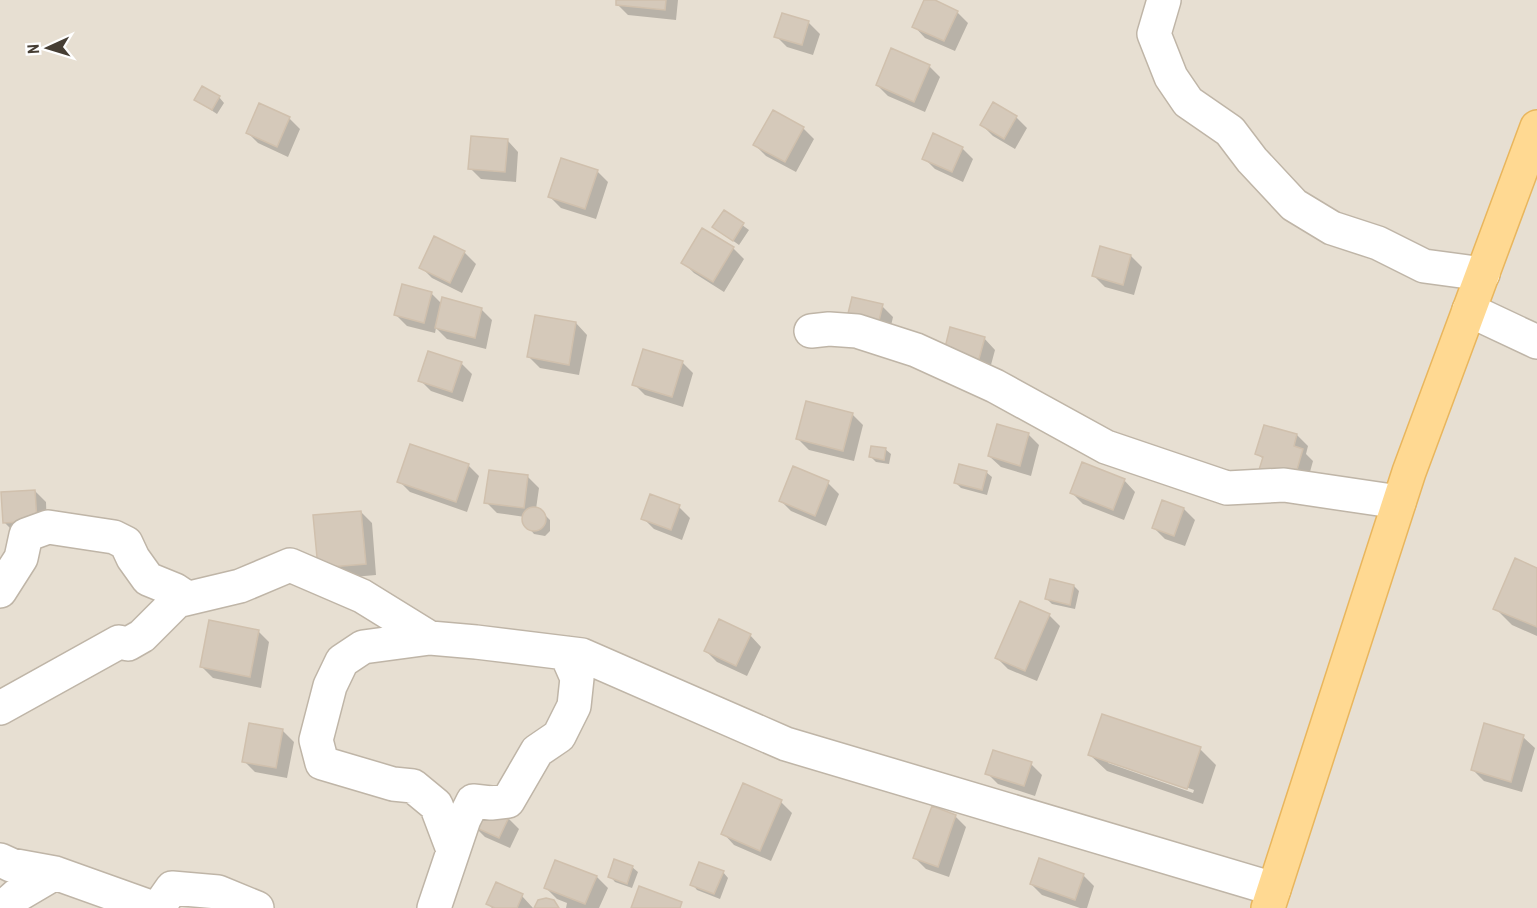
<svg xmlns="http://www.w3.org/2000/svg" width="1537" height="908" viewBox="0 0 1537 908" font-family="'Roboto Condensed',sans-serif">
<style>
.residential{fill:#e7dfd2}
.shadow{fill:#0003;fill-rule:evenodd}
.building{fill:#d5c9ba;stroke:#d0c0ad;stroke-width:1.5}
.lines{fill:none;stroke-linecap:round;stroke-linejoin:round}
.minor-casing{stroke:#bfb5a7;stroke-width:36}
.major-casing{stroke:#e9b65d;stroke-width:36}
.minor{stroke:#fff;stroke-width:33}
.major{stroke:#ffd992;stroke-width:33}
</style>
<rect width="100%" height="100%" fill="#f3eee5"/>
<path class="residential" d="M0,0H1537V908H0Z"/>
<path class="shadow" d="M618,0H678L676,20L628,15L617,4Z
M926,0H931L957,12L968,23L955,51L925,38L914,26Z
M783,15L809,23L820,34L813,55L787,47L776,36Z
M929,66L940,77L925,112L888,96L877,85Z
M219,97L224,103L217,114L196,100Z
M1016,117L1027,128L1015,149L993,136L982,125Z
M289,118L300,129L288,157L258,143L247,132Z
M803,128L814,139L796,172L766,156L755,145Z
M507,140L518,152L516,182L481,179L470,168Z
M962,148L973,159L963,182L935,169L924,158Z
M597,171L608,182L596,219L561,208L550,197Z
M724,212L749,230L739,245L714,227Z
M435,238L465,253L476,264L462,293L432,278L421,267Z
M733,248L744,259L724,292L694,273L683,262Z
M1131,256L1142,267L1134,295L1105,287L1093,275Z
M431,293L442,304L481,309L492,320L486,349L447,339L436,328L435,333L407,326L396,315Z
M882,306L893,317L888,339L859,332Z
M576,323L587,335L579,375L540,368L529,357Z
M984,338L995,350L988,376L955,367Z
M682,362L693,373L683,407L645,395L634,384Z
M461,363L472,374L463,402L431,391L420,380Z
M852,414L863,425L854,461L809,450L798,439Z
M1265,426L1297,435L1308,446L1306,454L1313,461L1305,490L1257,454Z
M1028,434L1039,445L1031,476L1001,467L989,456Z
M885,449L891,454L889,464L876,462L871,457Z
M468,465L479,476L467,512L410,492L399,481Z
M986,472L992,477L987,495L961,488L956,483Z
M528,477L539,488L536,509H539L550,520V531L545,536L534,534L524,522L525,517L497,513L486,502Z
M1124,480L1135,492L1124,520L1083,504L1072,493Z
M828,483L839,494L826,526L791,511L780,500Z
M35,491L46,502L47,532L16,534L5,523Z
M679,507L690,518L682,540L654,529L643,518Z
M1184,509L1195,520L1185,546L1165,539L1154,528Z
M361,512L372,523L376,575L330,579L319,568Z
M1537,569V636L1512,625L1495,608Z
M1074,586L1079,591L1075,609L1052,604L1047,599Z
M1049,615L1060,626L1037,681L1008,669L997,658Z
M258,631L269,642L261,688L213,678L202,667Z
M750,635L761,647L747,676L717,662L706,651Z
M282,730L294,742L287,778L255,772L244,761Z
M1523,737L1535,748L1522,792L1484,781L1473,770Z
M1200,749L1216,765L1203,804L1107,771L1090,755ZM1108,760L1194,790L1193,793L1108,763Z
M1031,764L1042,775L1035,796L998,784L987,773Z
M781,802L792,813L771,861L734,845L723,833Z
M955,816L966,827L949,877L926,869L915,858Z
M508,818L519,829L510,848L485,837L474,826Z
M632,867L638,872L632,888L615,882L610,876Z
M723,872L728,878L720,899L697,890L692,884Z
M1083,875L1094,886L1087,908H1080L1042,895L1031,884Z
M597,877L608,888L599,908H566L567,903L557,899L546,888Z
M497,884L522,896L533,908H492L488,904Z"/>
<path class="building" d="M616,0H666L665,10L616,5Z
M924,0H935L958,11L944,41L912,27Z
M782,13L809,21L802,45L774,37Z
M891,48L930,65L914,102L876,85Z
M202,86L220,96L212,110L194,100Z
M993,102L1017,116L1004,139L980,125Z
M259,103L290,117L277,147L246,133Z
M773,110L804,127L785,162L753,145Z
M933,133L963,147L952,172L922,159Z
M471,136L508,139L505,172L468,169Z
M561,158L598,170L585,209L548,197Z
M724,210L744,223L733,241L712,227Z
M702,228L734,247L713,282L681,263Z
M434,236L465,251L450,283L419,268Z
M1100,246L1131,255L1123,285L1092,276Z
M402,284L432,292L424,323L394,315Z
M442,297L482,308L475,338L435,328Z
M852,297L883,304L877,329L846,322Z
M535,315L576,322L569,365L527,357Z
M950,327L985,337L977,366L943,356Z
M643,349L683,361L672,397L632,385Z
M428,351L462,362L452,392L418,381Z
M806,401L853,413L843,451L796,439Z
M997,424L1029,433L1020,466L988,456Z
M1264,425L1297,434L1294,446L1303,449L1294,480L1259,470L1263,457L1255,454Z
M410,444L469,464L456,502L397,482Z
M871,446L886,448L884,460L869,457Z
M1082,462L1125,479L1113,510L1070,493Z
M959,464L987,471L982,490L954,483Z
M793,466L829,481L815,516L779,501Z
M489,470L528,475L524,508L484,503Z
M35,490L37,521L3,523L1,492Z
M650,494L680,505L671,530L641,519Z
M1162,500L1184,508L1174,536L1152,528Z
M522 519a12 12 0 1 1 24 0a12 12 0 1 1-24 0Z
M361,511L366,564L318,568L313,515Z
M1515,558L1537,568V627L1493,609Z
M1050,579L1074,585L1070,605L1045,599Z
M1020,601L1050,614L1025,671L995,658Z
M719,619L751,634L736,666L704,651Z
M209,620L259,630L250,677L200,667Z
M1102,714L1201,747L1187,789L1088,755Z
M249,723L283,729L276,768L242,762Z
M1484,723L1524,735L1511,782L1471,770Z
M993,750L1032,762L1024,786L985,774Z
M743,783L782,800L760,851L721,834Z
M482,805L509,817L499,838L472,826Z
M932,806L956,815L938,867L913,858Z
M1039,858L1084,874L1075,900L1030,884Z
M614,859L633,866L627,884L608,877Z
M555,860L597,876L585,904L544,888Z
M699,862L724,871L714,894L690,885Z
M496,882L523,894L517,908H495L486,904Z
M639,886L682,902L680,908H631Z
M546,898L554,900L559,908H534L538,900Z"/>
<g class="lines">
<g class="minor-casing">
<path id="minor" d="M1164,0L1154,34L1171,77L1188,102L1230,131L1252,160L1294,205L1332,228L1378,243L1424,266L1483,274
M1469,310L1537,342
M811,331L829,329L857,331L916,350L995,386L1106,447L1227,488L1284,485L1399,502
M0,591L21,558L26,535L48,527L114,537L126,543L133,558L148,579L175,590L187,598
M430,638L363,647L342,661L330,686L316,740L322,763L393,784L413,786L436,805L453,850
M0,708L119,642L128,644L142,636L177,601L240,586L290,565L362,596L430,638L476,642L582,655L786,744L1274,889
M0,860L11,865L55,873L153,908
M3,908L16,896L55,873
M158,908L172,888L218,892L257,908
M434,908L464,819L473,801L491,803L508,801L537,751L559,736L574,706L577,678L566,653"/>
</g>
<g class="major-casing">
<path id="major" d="M1268,908L1409,472L1537,127"/>
</g>
<use href="#minor" class="minor"/>
<use href="#major" class="major"/>
</g>
<g transform="translate(48 48) rotate(266)" stroke="#ffffff" stroke-width="4.5" paint-order="stroke">
<path d="M0-4.5L10 22L0 15L-10 22Z" fill="#463e34"/>
<text y="-9" font-size="16" font-weight="bold" text-anchor="middle" fill="#463e34">N</text>
</g>
</svg>
